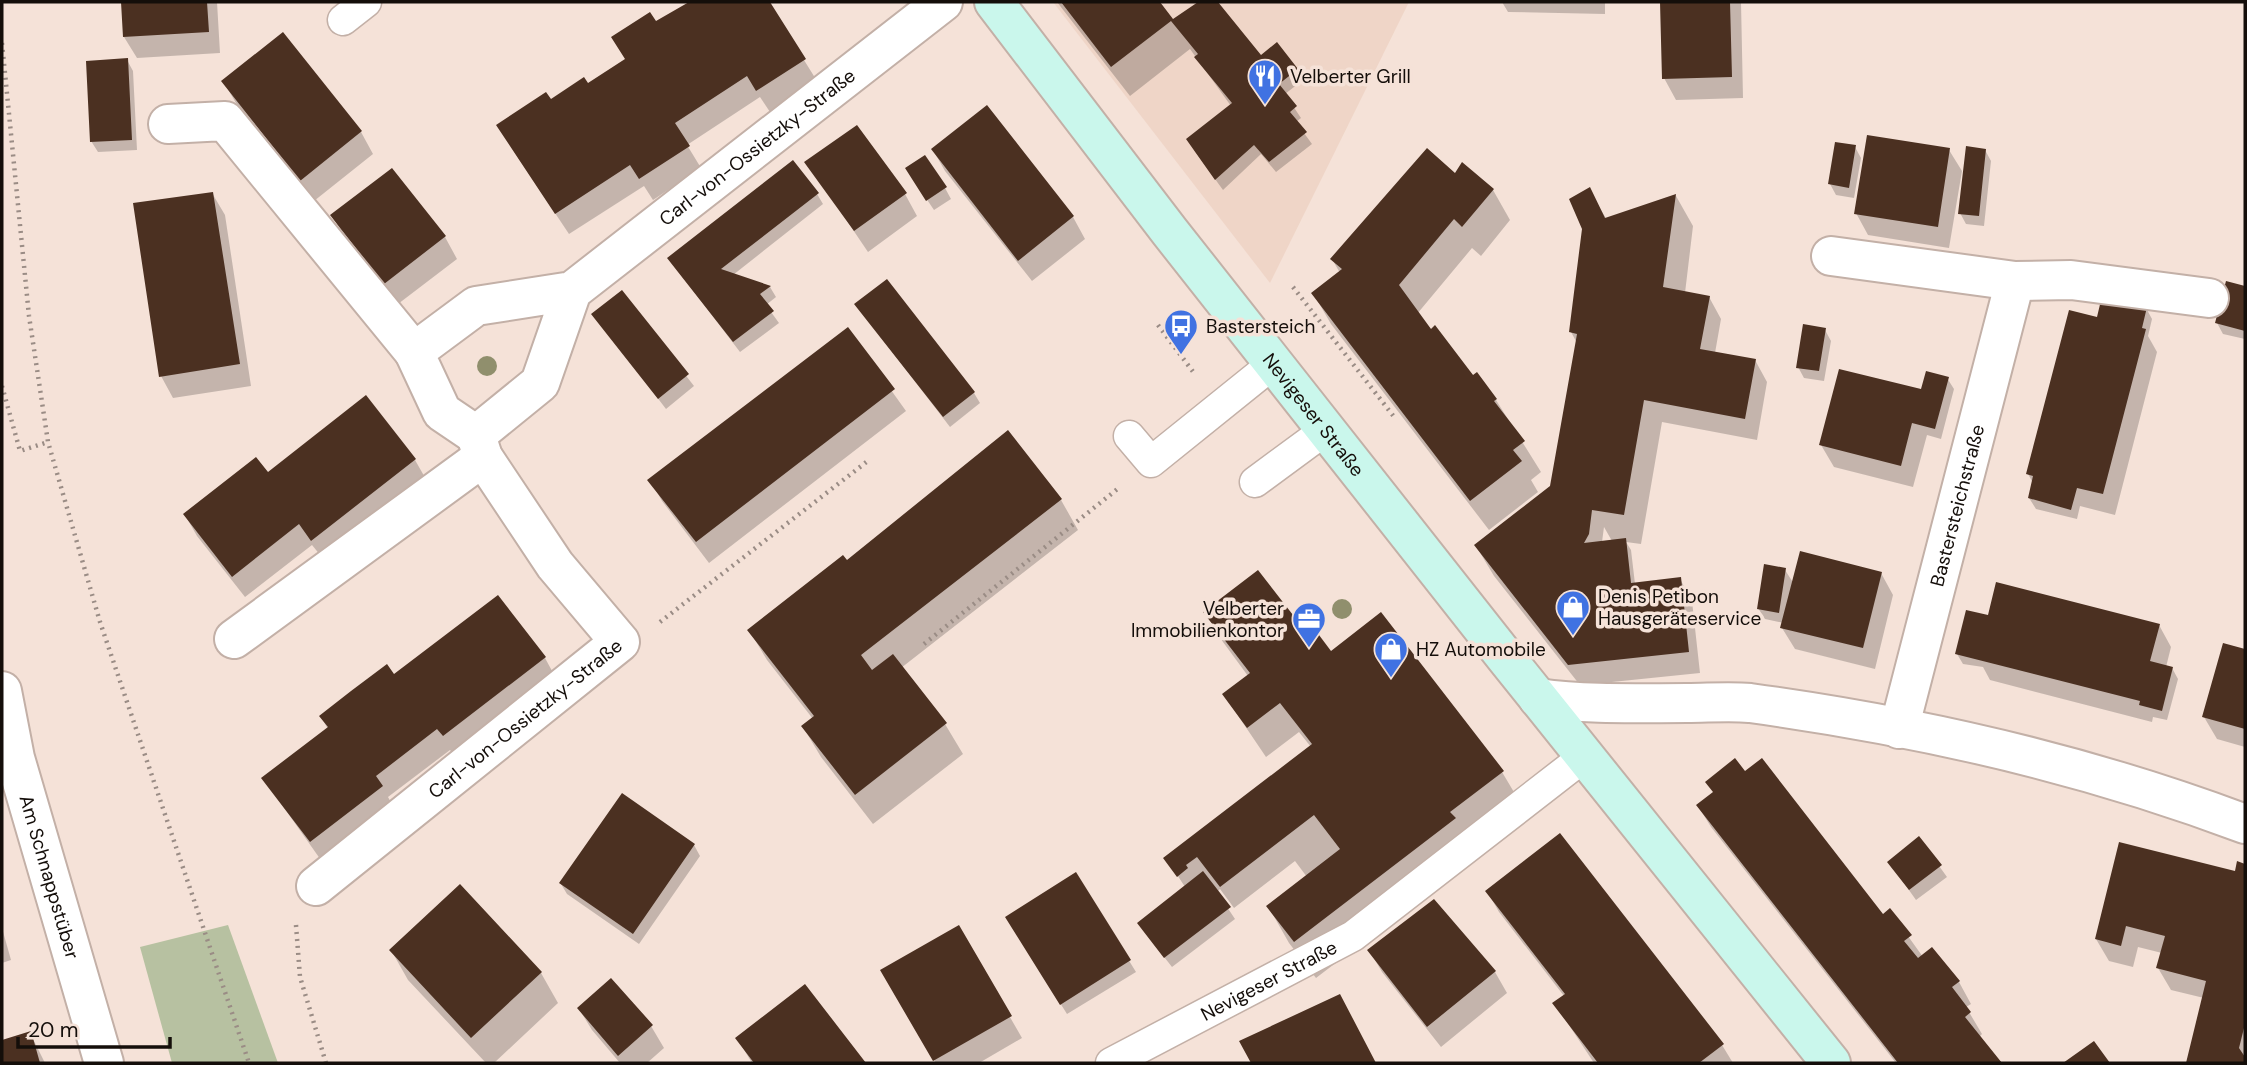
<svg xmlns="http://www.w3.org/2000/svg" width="2247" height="1065" viewBox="0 0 2247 1065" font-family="'DM Sans',sans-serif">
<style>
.built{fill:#efd5c7}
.green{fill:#b7c1a1}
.shadow{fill:#0003;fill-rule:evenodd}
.building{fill:#4b3021}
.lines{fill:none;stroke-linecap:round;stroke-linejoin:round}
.service-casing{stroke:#c3b0a7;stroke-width:33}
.minor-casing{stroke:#c3b0a7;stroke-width:42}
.secondary-casing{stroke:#c3b0a7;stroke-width:42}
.path{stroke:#9a8c85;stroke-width:4.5;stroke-dasharray:2 5;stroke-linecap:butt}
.service{stroke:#fff;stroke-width:30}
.minor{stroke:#fff;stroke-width:38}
.secondary{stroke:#caf7ec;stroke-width:38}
.tree{fill:#908f6d}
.labels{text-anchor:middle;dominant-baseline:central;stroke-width:7;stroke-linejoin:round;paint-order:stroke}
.poi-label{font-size:19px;fill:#140e0a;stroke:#f5e2d8;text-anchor:start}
.street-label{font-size:19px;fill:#140e0a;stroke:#f5e2d8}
</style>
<rect width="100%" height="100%" fill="#f5e2d8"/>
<path class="built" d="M1053,2H1409L1270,283Z"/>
<path class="green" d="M228,925L278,1063H172L140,947Z"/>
<path class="shadow" d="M122,2H217L220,53L137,58L124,37Z
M690,2H768L817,81L770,112L760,97L687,145L701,168L653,200L644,186L569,234L511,147L551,101L587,86L626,60L655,23Z
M1057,2H1157L1173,22L1201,2H1216L1259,56L1297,70L1303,80L1285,94L1301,118L1296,122L1312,144L1276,172L1261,154L1223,190L1194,150L1231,106L1190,49L1130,96Z
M1502,2H1605V14L1508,12Z
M1662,2H1741L1743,98L1676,100L1664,78Z
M283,34L361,132L373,154L314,201L236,103L223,81Z
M127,60L133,71L137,150L98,152L91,141Z
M986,108L1073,217L1085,239L1032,281L945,171L933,150Z
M1855,147L1861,158L1854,198L1836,195L1830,184Z
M1949,150L1962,171L1949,248L1868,235L1856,213Z
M1985,150L1991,161L1984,226L1966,224L1960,213Z
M807,162L905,194L917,216L868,252Z
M392,170L445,237L457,259L398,304L345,237L332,216Z
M1455,175L1493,190L1510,220L1481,256L1472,248L1417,314L1496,400L1541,472L1531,480L1538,492L1489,530L1331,324L1313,293L1340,273L1332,259Z
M913,179L945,188L951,199L934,210Z
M1589,190L1607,220L1676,196L1693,226L1685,293L1709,297L1721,319L1715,353L1755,360L1767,382L1757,440L1662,422L1641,544L1626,542L1631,550L1635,584L1680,579L1692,601L1700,673L1612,682L1613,692L1587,694L1494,576L1476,546L1552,487L1577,343L1571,332ZM1604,527L1612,541L1602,542Z
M212,193L225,215L251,386L173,398L161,376Z
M817,194L823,204L733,275L770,287L776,297L766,305L779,323L740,352L669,259Z
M2227,283L2245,288V339L2223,334L2217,323Z
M621,292L694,386L666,409L594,315Z
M856,305L974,393L980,403L950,427Z
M2146,308L2152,319L2148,336L2157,352L2115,515L2080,506L2077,519L2036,509L2029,498L2033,483L2028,474L2100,319Z
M848,330L906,411L709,563L662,501L650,480Z
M1825,330L1831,341L1824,381L1804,378L1798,367Z
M1947,378L1954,389L1941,439L1927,435L1913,487L1834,467L1821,445Z
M415,460L427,481L325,561L312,545L245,597L197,536L185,515L267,475Z
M1061,500L1078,530L901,668L945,724L963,754L873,824L821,757L803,727L813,719L767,660L749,630L847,562Z
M1785,570L1794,584L1881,573L1893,595L1875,669L1795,649L1782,628L1784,623L1765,619L1758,608Z
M498,597L545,658L557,680L456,757L450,750L388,797L394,808L323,863L263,778L328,729L321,717L394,676Z
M1205,612L1311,642L1331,654L1502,772L1524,809L1476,856L1316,978L1289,943L1268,906L1307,877L1295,861L1234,908L1220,889L1217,892L1235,919L1172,967L1146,934L1189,893L1166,858L1311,747L1299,732L1266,757L1224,695L1248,676L1223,642Z
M2159,625L2171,647L2166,667L2172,668L2178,679L2167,720L2153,717L2152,722L1990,680L1983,667L1963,664L1957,654Z
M2224,645L2245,651V747L2217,739L2204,717Z
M1698,806L1883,917L1890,911L1923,957L1932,949L1959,982L1971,1004L1966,1007L1982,1034L1979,1037L2000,1063H1896L1711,827Z
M1919,838L1947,877L1916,900L1889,862Z
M694,845L700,856L639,944L567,894L561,884Z
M2238,863L2245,866V1063H2188L2204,998L2171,990L2158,968L2162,953L2138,947L2133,967L2109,961L2096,939L2236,873Z
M1076,875L1136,972L1067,1014L1013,928Z
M1487,891L1722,1045L1733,1063H1594L1555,1004L1564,996L1499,912Z
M958,927L1022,1038L979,1063H936L882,971Z
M2,928L11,960L2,963Z
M391,950L541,973L558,1003L494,1063H486L408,980Z
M1369,950L1495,972L1507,993L1441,1047L1382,972Z
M611,981L651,1026L664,1048L647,1063H620L592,1030L579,1009Z
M805,987L864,1063H752L737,1038Z
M1345,1007L1375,1063H1252L1241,1042Z
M30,1033L45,1063H2V1041Z"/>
<path class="building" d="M121,2H207L209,32L123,37Z
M689,2H770L806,59L756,91L747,76L675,123L690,146L639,179L630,165L555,214L496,125L546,92L551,99L584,77L588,83L625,59L611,37L650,12L656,21Z
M1061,2H1160L1173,19L1198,2H1218L1261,55L1277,42L1298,69L1279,84L1297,106L1290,112L1307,132L1269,162L1254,145L1215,180L1186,139L1232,103L1194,57L1198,54L1171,21L1111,67Z
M1660,2H1730L1732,77L1662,79Z
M283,32L362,131L300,181L221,81Z
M128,58L132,140L90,142L86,61Z
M987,105L1074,216L1018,261L931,149Z
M857,125L907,193L854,231L804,162Z
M1867,135L1950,148L1938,227L1854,214Z
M1835,142L1856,145L1849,188L1828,184Z
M1966,146L1986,149L1979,216L1958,214Z
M1427,148L1455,173L1462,162L1494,189L1462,227L1454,219L1399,285L1431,329L1435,325L1473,375L1477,372L1497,399L1494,401L1525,441L1513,450L1522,461L1470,501L1311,293L1342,269L1330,259Z
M925,155L947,187L926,201L905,168Z
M793,160L819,193L721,269L771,286L760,294L774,311L733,342L667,258Z
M392,168L446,236L384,284L330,215Z
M1590,187L1605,218L1676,194L1663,287L1710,296L1700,349L1756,359L1745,419L1644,400L1624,515L1592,510L1589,534L1584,543L1626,538L1631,583L1681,577L1689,652L1568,665L1474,545L1550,486L1577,334L1569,332L1582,229L1569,199Z
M213,192L240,364L159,377L133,203Z
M887,279L975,392L943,417L854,304Z
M2226,281L2245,286V331L2215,323Z
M622,290L689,374L658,399L591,314Z
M2102,296L2147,307L2142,328L2146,329L2103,494L2077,488L2071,510L2028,498L2033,476L2026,474L2069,310L2097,317Z
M1803,324L1826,328L1819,371L1796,368Z
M848,327L895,389L696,542L647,480Z
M1839,369L1921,389L1926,371L1949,377L1935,429L1912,423L1901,466L1819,445Z
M366,395L416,459L311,541L299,524L232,577L183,514L256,457L268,472Z
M1008,430L1062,499L861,655L872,670L893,654L947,723L855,795L801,726L814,716L747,630L843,555L847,560Z
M1800,551L1882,572L1863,648L1780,628Z
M1764,564L1786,568L1779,613L1757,609Z
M1258,570L1307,633L1313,627L1331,651L1381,612L1504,771L1450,812L1456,818L1294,942L1266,906L1340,849L1314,815L1220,887L1197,857L1186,865L1188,868L1177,877L1163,858L1312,744L1280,703L1247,728L1222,694L1250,673L1203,612Z
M1996,582L2160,624L2150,661L2173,667L2162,711L2139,705L2140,701L1955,654L1966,610L1988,615Z
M498,595L546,657L443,736L437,729L376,776L383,786L310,842L261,778L328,727L319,716L351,691L387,664L394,674Z
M2223,643L2245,649V729L2202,717Z
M1735,758L1745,771L1762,758L1883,914L1890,908L1912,935L1904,941L1918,958L1932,947L1960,981L1952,987L1971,1012L1965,1017L2002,1063H1898L1696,805L1713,792L1705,782Z
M622,793L695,844L633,934L559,883Z
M1560,833L1724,1044L1699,1063H1598L1552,1003L1565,994L1485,891Z
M1919,836L1942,865L1909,890L1887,862Z
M2119,842L2235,871L2237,861L2245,864V1024L2239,1048L2245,1057V1063H2186L2206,981L2156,968L2165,936L2126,926L2121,946L2095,939Z
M1203,871L1231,907L1164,958L1137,923Z
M1076,872L1131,960L1060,1005L1005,917Z
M460,884L542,972L471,1038L389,950Z
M1434,899L1496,971L1427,1027L1367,950Z
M959,925L1012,1016L933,1061L880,970Z
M611,978L653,1025L618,1056L577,1008Z
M805,984L866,1063H754L735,1038Z
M1340,994L1376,1063H1251L1239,1041Z
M31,1031L40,1063H2V1040Z
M2094,1041L2110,1063H2063Z"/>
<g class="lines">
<g class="service-casing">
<g id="service">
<path d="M343,20L366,2"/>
<path d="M1129,436L1151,462L1274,363"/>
<path d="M1255,482L1327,429"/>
<path id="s1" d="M1111,1063L1353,936L1585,756"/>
</g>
</g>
<g class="minor-casing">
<g id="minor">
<path d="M168,124L225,121L414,352"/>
<path d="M1831,256L2015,281L2071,280L2209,298"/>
<path id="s2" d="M572,291L540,383L476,435L442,412L414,352L476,306L572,291L943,2"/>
<path d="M234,639L483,457"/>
<path id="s3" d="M2,691L15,758L104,1063"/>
<path d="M1538,698C1588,705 1637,703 1687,703C1707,703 1730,701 1750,703C1919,726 2086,764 2245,824"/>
<path id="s4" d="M1899,729L2015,281"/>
<path id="s5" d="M316,886L620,642L555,565L483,457L476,435"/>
</g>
</g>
<g class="secondary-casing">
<g id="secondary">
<path id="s6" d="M994,2L1170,232L1506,658L1831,1063"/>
</g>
</g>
<path class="path" d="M2,43L29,316L48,442L100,622L249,1063
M1293,287L1395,418
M1158,325L1194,373
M2,386L20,451L48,442
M660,622L869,460
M924,644L1120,487
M296,925L300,977L326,1063"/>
<use href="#service" class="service"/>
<use href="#minor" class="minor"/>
<use href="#secondary" class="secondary"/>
</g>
<g class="tree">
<circle cx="487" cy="366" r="10"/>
<circle cx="1342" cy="609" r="10"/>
</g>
<defs>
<g id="restaurant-pin" transform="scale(1.75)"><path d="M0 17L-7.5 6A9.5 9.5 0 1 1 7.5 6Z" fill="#4072e2" stroke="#f5e2d8"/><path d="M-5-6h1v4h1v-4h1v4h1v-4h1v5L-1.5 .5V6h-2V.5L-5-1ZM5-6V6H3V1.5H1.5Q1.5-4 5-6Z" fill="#fff"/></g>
<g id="bus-pin" transform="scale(1.75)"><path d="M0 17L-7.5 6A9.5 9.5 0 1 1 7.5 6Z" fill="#4072e2" stroke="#f5e2d8"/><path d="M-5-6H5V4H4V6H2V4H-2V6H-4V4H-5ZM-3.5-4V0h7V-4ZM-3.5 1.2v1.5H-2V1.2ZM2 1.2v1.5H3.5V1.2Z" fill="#fff"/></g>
<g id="shop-pin" transform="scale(1.75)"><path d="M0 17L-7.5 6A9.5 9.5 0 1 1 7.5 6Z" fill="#4072e2" stroke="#f5e2d8"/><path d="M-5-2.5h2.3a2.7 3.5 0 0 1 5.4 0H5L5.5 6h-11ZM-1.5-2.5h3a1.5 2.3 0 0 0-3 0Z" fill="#fff"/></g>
<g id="office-pin" transform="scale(1.75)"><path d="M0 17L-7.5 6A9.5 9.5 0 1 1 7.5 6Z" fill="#4072e2" stroke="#f5e2d8"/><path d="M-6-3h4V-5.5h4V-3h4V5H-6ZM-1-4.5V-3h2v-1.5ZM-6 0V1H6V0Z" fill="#fff"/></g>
</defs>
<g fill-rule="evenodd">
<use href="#restaurant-pin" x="1265" y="76"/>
<use href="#bus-pin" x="1181" y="326"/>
<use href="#shop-pin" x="1573" y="607"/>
<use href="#office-pin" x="1309" y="619"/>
<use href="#shop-pin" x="1391" y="649"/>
</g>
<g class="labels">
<g class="poi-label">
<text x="1290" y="76">Velberter Grill</text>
<text x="1206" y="326">Bastersteich</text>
<text x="1598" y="596">Denis Petibon<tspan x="1598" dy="22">Hausgeräteservice</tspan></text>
<text x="1284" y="608" text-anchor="end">Velberter<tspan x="1284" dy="22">Immobilienkontor</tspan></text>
<text x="1416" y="649">HZ Automobile</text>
</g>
<g class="street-label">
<text stroke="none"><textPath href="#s2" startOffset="696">Carl-von-Ossietzky-Straße</textPath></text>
<text stroke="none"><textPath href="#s6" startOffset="522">Nevigeser Straße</textPath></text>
<text stroke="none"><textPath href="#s4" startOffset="231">Bastersteichstraße</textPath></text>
<text stroke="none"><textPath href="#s5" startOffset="268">Carl-von-Ossietzky-Straße</textPath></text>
<text stroke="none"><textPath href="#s3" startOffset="192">Am Schnappstüber</textPath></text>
<text stroke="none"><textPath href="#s1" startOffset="178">Nevigeser Straße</textPath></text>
</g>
</g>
<rect width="2247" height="1065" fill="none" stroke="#140e0a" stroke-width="7"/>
<path d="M18 1037v10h152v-10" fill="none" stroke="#140e0a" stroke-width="3.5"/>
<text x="28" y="1037" font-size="21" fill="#140e0a" stroke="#f5e2d8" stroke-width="5" paint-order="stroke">20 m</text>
</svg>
